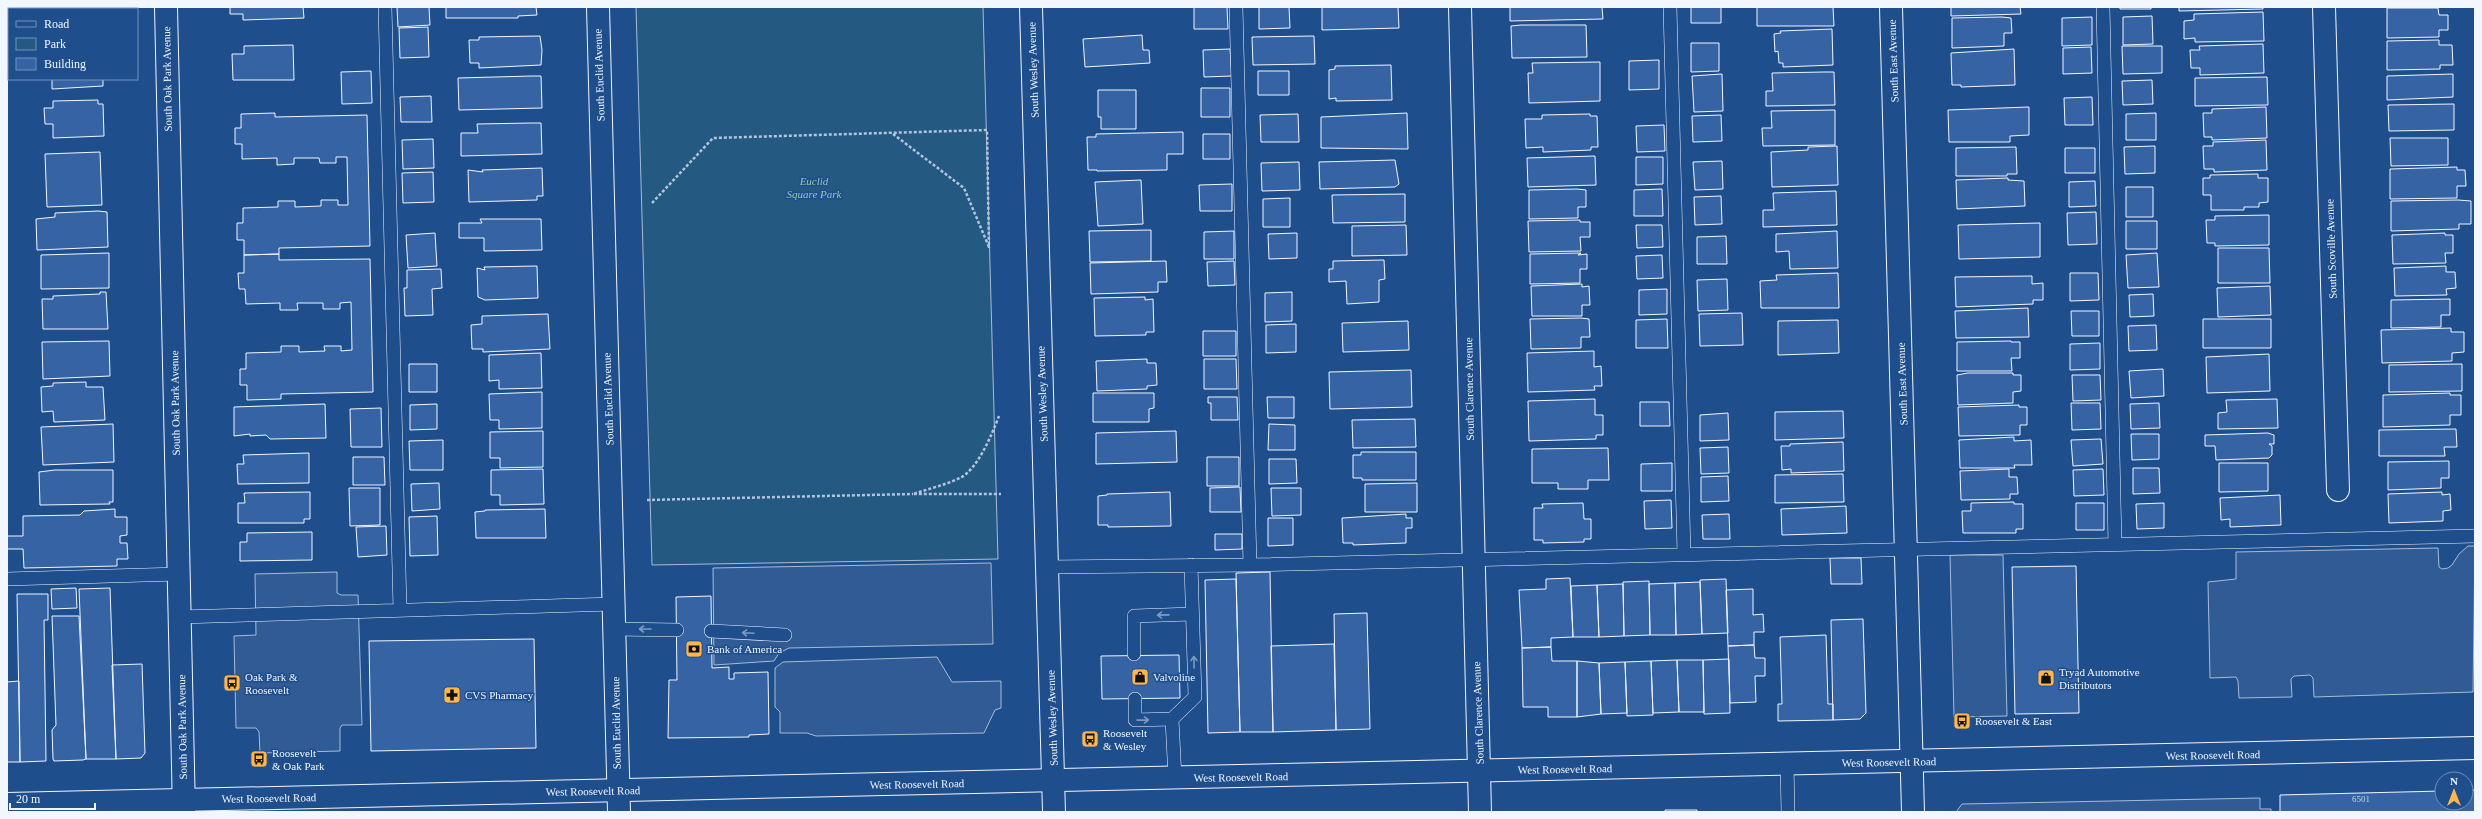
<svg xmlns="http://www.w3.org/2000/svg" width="2482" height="819" viewBox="0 0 2482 819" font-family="'Times New Roman',serif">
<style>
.green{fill:#245a82;stroke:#a8bbd7}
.parking{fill:#305b95;stroke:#a8bbd7}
.building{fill:#3563a3;stroke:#f2f6ff}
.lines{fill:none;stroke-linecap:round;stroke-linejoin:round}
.service-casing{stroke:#f2f6ff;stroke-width:14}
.minor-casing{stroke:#f2f6ff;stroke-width:24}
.tertiary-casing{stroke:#f2f6ff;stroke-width:24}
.secondary-casing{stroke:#f2f6ff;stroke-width:24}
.path{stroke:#b3c4dc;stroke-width:2.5;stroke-dasharray:3 2;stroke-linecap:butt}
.service{stroke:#1f4e8c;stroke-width:13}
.minor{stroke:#1f4e8c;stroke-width:22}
.tertiary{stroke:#1f4e8c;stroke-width:22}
.secondary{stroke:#1f4e8c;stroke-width:22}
.oneway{stroke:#7e9ac0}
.labels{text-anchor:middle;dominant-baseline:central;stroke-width:3;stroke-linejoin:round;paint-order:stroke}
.number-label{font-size:9px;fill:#c3d1e8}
.street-label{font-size:11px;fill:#f2f6ff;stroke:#1f4e8c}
.park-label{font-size:11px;font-style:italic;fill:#97c8a6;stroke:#1f4e8c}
.poi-label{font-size:11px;fill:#f2f6ff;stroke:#1f4e8c;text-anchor:start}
</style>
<rect width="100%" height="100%" fill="#1f4e8c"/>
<path class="green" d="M636,7H983L998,559L652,565Z"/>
<path class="parking" d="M2468,546H2475L2473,692L2314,697L2313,678L2310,675L2294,676L2291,679L2292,697L2239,698L2238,681L2236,677L2210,678L2208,582L2236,579V552L2438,548L2439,567L2442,569L2448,568L2452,565L2459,554Z
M1950,555H2003L2007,716L1954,717Z
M991,563L993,644L789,648L779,653L774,661L714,665L713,568Z
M337,572V593L341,595H358L362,725H342L340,728V751L260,753L259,732L256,728H236L234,636L256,635L255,574Z
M937,657L952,682L1001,681V708L995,710L984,733L816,736L807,733H780V712L775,707V668L783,662Z
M2260,798V809H2271V812H1956L1962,804Z"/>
<path class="building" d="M7,7H106V9H9V47H7Z
M230,7H303L304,18L243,20V14H230Z
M397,7H429L430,25L398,27Z
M446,7H536L537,15L518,16V18H446Z
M1194,7H1227L1228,29H1194Z
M1259,7H1289L1290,28L1259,29Z
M1322,7H1398L1399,28L1322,30Z
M1510,7H1602L1603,19L1510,21Z
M1691,7H1721V23H1691Z
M1757,7H1833L1834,26H1757Z
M1951,7H2020L2021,14L1951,16Z
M2120,7H2151V9H2120Z
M2179,7H2263V9L2179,11Z
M2387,8H2438L2439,15H2448V30H2439V37L2387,38Z
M2263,12L2264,41L2195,42V38L2184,39V21L2194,20V14Z
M2152,16L2153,44L2123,45V17Z
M2002,17L2011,18L2012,33H2004V46L1952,48V18Z
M2092,17V45L2062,46V18Z
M1521,25H1586L1587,57L1512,58L1511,26Z
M428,27L429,57L400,58L399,28Z
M1832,29L1833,65L1783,67V63H1779L1778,51L1775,52L1774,34L1781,33L1780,31Z
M1142,35L1143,50H1149L1150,63L1085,67L1083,39Z
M540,36L542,50L541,65L479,68V63H470L469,40H479V37Z
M1314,36L1315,64L1253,65L1252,37Z
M2439,40V45H2452L2453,65H2440V69L2387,70V41Z
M1691,43H1719V71L1691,72Z
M2263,44L2264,73L2200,75V68H2191L2190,50H2200L2199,46Z
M293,45L294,80H233L232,54H244V46Z
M2122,46H2162V73L2123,74Z
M2091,47L2092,73L2063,74V48Z
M1230,49L1232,76L1204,77L1203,50Z
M2014,49L2015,85L1961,87V85H1952L1951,53Z
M1659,60V89L1629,90V61Z
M1600,62V101L1529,103L1528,73H1533L1532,63Z
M1391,65L1392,100L1336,101V98L1329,99V70L1335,69V66Z
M371,71L372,103L342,104L341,72Z
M1258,71H1289V95H1258Z
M1824,72H1834L1835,105L1766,106V91H1773L1772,73Z
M1722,74L1723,111L1694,112L1692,76Z
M2453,74V97L2387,100V76Z
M532,76H541L542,108L459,110L458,78Z
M2267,77L2268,105L2195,106V78Z
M52,79H103V86L52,89Z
M2152,80L2153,104L2123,105L2122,81Z
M1201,88H1230V117H1201Z
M1098,90H1136V129H1101V117H1098Z
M431,96L432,122H401L400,97Z
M2092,97L2093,125H2065L2064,98Z
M98,100V104H103L104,136L53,138V124H45L44,108H53V101Z
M2454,104V130L2389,131L2388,105Z
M2029,107V135L2010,136V142H1949L1948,110Z
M2266,107L2267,138L2212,140V137H2204L2203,113H2212V109Z
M1835,110V145L1763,146L1762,128H1772L1771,111Z
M275,113V117L367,115L370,246L279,248V254L244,255V240H237V223H243V208L278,207V201H295V207L321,206V200H338V205H348L347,157H336V163H320L319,158H294V164L277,165V158L242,159V144H235V128H241V114Z
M1407,113L1408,149L1321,148V117Z
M2156,113V140H2126V114Z
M1298,114L1299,142H1261L1260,115Z
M1590,114V116H1597L1598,147H1591V150L1543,152V147L1526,148L1525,119H1542V115Z
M1721,115L1722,141L1693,142L1692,116Z
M532,123H541L542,154L461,156V133H478L477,124Z
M1664,125L1665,151L1637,152L1636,126Z
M1183,132V154H1167V170L1097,171V170H1088L1087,137H1096V134Z
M1203,134H1230V159H1203Z
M2390,138H2448V165L2391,166Z
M433,139L434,168L403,169L402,140Z
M2266,140L2267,170L2214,172V169H2204L2203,146H2213V142Z
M1837,146L1838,185L1772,187L1771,152L1808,150V147Z
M2155,146V173L2125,174L2124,147Z
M2016,147L2017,174H2007V176H1956V148Z
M2065,148H2095V173H2065Z
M100,152L102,205L47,207L45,154Z
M1595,156L1596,185L1528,187L1527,158Z
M1636,157H1663V184L1636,185Z
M1395,160L1399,184L1395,187L1320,189L1319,162Z
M1722,161L1723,189L1695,190L1693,162Z
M1299,162L1300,190L1262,191L1261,163Z
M2457,167V170H2465L2466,186H2457V198L2390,199V169Z
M542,168L543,196H537V200L469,202L468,170L483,172L482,170Z
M433,172L434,202L403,203L402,173Z
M2258,174V178H2268V202L2259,203V207H2244V210H2211V195H2203V178H2210V175Z
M2008,178V180L2024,181L2025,206L1957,209L1956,180Z
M1141,180L1143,224L1098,226L1095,182Z
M2095,181L2096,206L2069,207V182Z
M1232,184V211H1200L1199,185Z
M2126,187H2153V217H2126Z
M1577,189L1586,190V207H1578V218L1529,219V190Z
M1662,189L1663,216H1634V190Z
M1836,191L1837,225L1763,227V210H1774L1773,193Z
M1405,194V222L1333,223L1332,195Z
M1721,196L1722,224L1695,225L1694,197Z
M1290,198V227H1263V199Z
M2458,200L2471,201V224H2459V229L2391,231V201Z
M98,211L107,212L108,247L37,250L36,219L55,217V213Z
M2096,212L2097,244L2068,245L2067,213Z
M2269,215V245L2215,246V243H2207L2206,220H2215V216Z
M480,219H541L542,250L484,251V238H459V223H482Z
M1580,220V222H1590V237H1580L1581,251L1529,252L1528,221Z
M2126,221H2157V249H2126Z
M2040,223V257L1959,259L1958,225Z
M1406,225L1407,255L1352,256V226Z
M1636,225H1662L1663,247L1637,248Z
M1151,230V261L1090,262L1089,231Z
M1234,231V259H1204V232Z
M1837,231L1838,268L1790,269L1789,251L1776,252V234Z
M435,233L437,266L408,268L406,235Z
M1297,233V258L1269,259L1268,234Z
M2445,233V235H2453V253H2445L2446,263L2393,264L2392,235Z
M1726,236L1727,264H1697V237Z
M2218,248H2269L2270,283H2218Z
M109,253V288L41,289V255Z
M1581,253L1578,255L1587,254V269H1580V283L1530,284V254Z
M2157,253L2159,287L2128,288L2126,255Z
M279,254V260L370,259L373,392L281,394V399L247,400V385H240V369H246V353L281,352V346H299V352L325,351L324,346H341V351L352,350L351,302L340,303V309H323V303H297L298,310H280V303L246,304L245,289H239L238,273H244V255Z
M1662,255L1663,278L1637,279L1636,256Z
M1384,260L1385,279L1379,280V302L1347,304L1346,281L1329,282V269H1333V261Z
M1166,261L1167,282H1158V292L1091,294L1090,263Z
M1234,261L1235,285L1208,286L1207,262Z
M537,266L538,298L485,300L478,297L477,268L485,270L484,267Z
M2446,266V272H2455L2456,288L2446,289L2447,295L2395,296L2394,268Z
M441,269L442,288L432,289L433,315L405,316L404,288H407V270Z
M1838,273L1839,308H1761L1760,281L1777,280L1776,275Z
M2070,273H2098L2099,300L2070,301Z
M2032,276V284L2043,283V300H2033V304L1956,307L1955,277Z
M1727,279L1728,310L1698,311L1697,280Z
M1582,284V287L1589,286L1590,305H1582V316H1532L1531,286Z
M2270,286L2271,315L2218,317L2217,288Z
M1667,289V314L1639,315V290Z
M100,292H106L108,329H43L42,299H53V296L100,294Z
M1292,292V321L1265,322V293Z
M2153,294L2154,316L2130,317L2129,295Z
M1145,297V300L1153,299L1154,332H1146V335L1095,336L1094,298Z
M2450,299V315H2441V327L2391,328V300Z
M2028,308L2029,337L1956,338L1955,311Z
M2071,311H2099V336H2072Z
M1742,313L1743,345L1700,346L1699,314Z
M548,314L550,349L483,352V349H472L471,325L482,324V316Z
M1581,318L1589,319L1590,337H1581V348L1531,349L1530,319Z
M1667,319L1668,348H1636V320Z
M2203,319H2271V348H2203Z
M1838,320L1839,353L1778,355V321Z
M1408,321L1409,350L1343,352L1342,323Z
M1296,324V352L1266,353V325Z
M2156,325L2157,350L2129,351L2128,326Z
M2451,328V332H2464V352L2452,353V361L2382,363L2381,330Z
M1203,331H1236V356H1203Z
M109,341L110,376L43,379L42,342Z
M2011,341V342H2020V358H2011L2012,371H1957V342Z
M2100,343V369L2070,370V344Z
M1594,351V367L1601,366L1602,386H1594L1595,390L1528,392L1527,353Z
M541,353L542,388L499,389V380L489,381V355Z
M2269,354L2270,391L2207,393L2206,357Z
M1147,359V363H1156L1157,385L1147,386V389L1097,391L1096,361Z
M1204,359H1236L1237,389H1204Z
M409,364H437V392H409Z
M2462,364V391L2389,392V365Z
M2163,369L2164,396L2131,398L2129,371Z
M1411,370L1412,407L1330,409L1329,372Z
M1968,373H2013V375H2021V391L2013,392V403L1958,405L1957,375Z
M2072,375H2100L2101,400L2073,401Z
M86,382V387H103L105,420L54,422L53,411L42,412L41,387L53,386V383Z
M542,392V428L499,429V420H490L489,394Z
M1093,393H1154V408L1149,409V422H1093Z
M2450,393V395H2461V415H2450V425L2383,427V395Z
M1208,397H1237L1238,420H1211V403H1208Z
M1267,397H1294V418H1268Z
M1595,399V415H1603V435H1596V439L1529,441L1528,401Z
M2277,399L2278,428L2218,429V413L2227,412L2226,400Z
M1640,402H1669L1670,426H1640Z
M2071,403H2100L2101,429L2072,430Z
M2159,403L2160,428L2131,429L2130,404Z
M325,404L326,438L270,439L266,435L250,436V434L234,436V407Z
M437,404V429L410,430V405Z
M2019,405V407H2027V425H2020V435L1959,436L1958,407Z
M381,408L382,447H351L350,409Z
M1843,411L1844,438L1775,440V412Z
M1728,413L1729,440L1700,441V415Z
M1415,419L1416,447L1353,448L1352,420Z
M113,424L114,462L43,465L41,427Z
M1269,424L1295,425V450H1268Z
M2456,429L2457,447H2444L2445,456H2379V430Z
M543,431V467L500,468V458H490V432Z
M1176,431L1177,462L1096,464V433Z
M2268,433L2274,435V444H2269L2272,446V455L2269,458L2216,460L2215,446H2205V435Z
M2131,434H2159V459L2132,460Z
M2014,437V441L2031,440L2032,465H2014L2015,468H1960L1959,440Z
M2101,439L2103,464L2073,466L2071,440Z
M443,440V470H410L409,441Z
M1843,442L1844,471L1791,473V469L1782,470L1781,446H1790V444Z
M1728,447L1729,473L1701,474L1700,448Z
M1608,448L1609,480H1588V489H1558V483H1532V449Z
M1361,452H1416V480H1362V478H1353V455H1361Z
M309,453V483L238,484L237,464H244L243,455Z
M353,457H384L385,485H353Z
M1207,457H1239V486H1207Z
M1269,459H1296L1297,483L1269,484Z
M2449,461V478H2441V488L2388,490V462Z
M1672,463V491H1641V464Z
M2219,463H2268V491L2219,492Z
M2133,468H2159L2160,493L2133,494Z
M543,469L544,504L500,505V495H491V470Z
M2009,469V477H2017L2018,494H2010V499L1961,500L1960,471Z
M2103,469L2104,495L2074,496L2073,470Z
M55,470H113V502H109L110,504L40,505L39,472Z
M1843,474L1844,502L1775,503V475Z
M1728,476L1729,501L1701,502V477Z
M439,483L440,509L412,511L411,484Z
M1417,483V512H1365V484Z
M1240,487L1241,512H1210V488Z
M349,488H380V525L350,526Z
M1271,488H1301V515L1272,516Z
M310,492V519H304V523H238V503H245L244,493Z
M1170,492L1171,526L1108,527V525H1098V496L1107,495V494Z
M2442,492V495L2450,494L2451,510L2443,511V521L2389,523L2388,494Z
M2280,495L2281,525L2230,527V519L2221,520L2220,498Z
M1671,500L1672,528L1645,529L1644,501Z
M2014,502V504H2023V529H2016V533H1963L1962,511H1971V503Z
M1583,503L1584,519H1591V539H1584V542L1543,543V540H1534V508H1543L1542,504Z
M2076,503H2104V530H2076Z
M2164,503V528L2137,529L2136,504Z
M1846,506L1847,533L1782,535L1781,509Z
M115,509V517H127V535L120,536V543H127L128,559H117V566L24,568L23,549H7V536H23V516L80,515L84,511Z
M545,509L546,538H476L475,512L485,511V510Z
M1406,514V518H1412V528H1406V543L1353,545V543H1343L1342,518Z
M1729,514L1730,539H1703L1702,515Z
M437,516L438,555L410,556L409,517Z
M1268,518H1293V545L1268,546Z
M386,526L387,555L358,557L356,527Z
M312,532V560L240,561V542H247V533Z
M1215,534H1242V549L1215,550Z
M1830,558H1861L1862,584H1831Z
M2076,566L2079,713L2015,714L2012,567Z
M1270,572L1273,732H1240L1236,573Z
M1570,578L1573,637L1551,638V647L1522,648L1519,590L1546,589V579Z
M1236,579L1240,732L1208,733L1205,580Z
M1726,579L1728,633L1702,634L1700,580Z
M1649,581L1650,635L1624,636L1623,582Z
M1700,582L1702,634L1676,635L1675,583Z
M1675,583L1676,635H1650L1649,584Z
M1623,584L1624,636L1599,637L1597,585Z
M1597,585L1599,637H1573L1571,586Z
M76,588L77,608L52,609L51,589Z
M110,588L116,759H86L79,589Z
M1753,589V615L1763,614L1764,632H1754V645L1728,646L1726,590Z
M17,594H48V620H44L46,761L20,762Z
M711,596L712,668L729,667V679H734V673L768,672L769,734L749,735V737L668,738L669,680H677L676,597Z
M1367,613L1370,729L1336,730L1334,614Z
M52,616H79L86,759L83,760L54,761L53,759L52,730L56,725Z
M1863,619L1866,713L1860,719L1833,720L1831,620Z
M1826,635L1828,704H1833V720L1778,721V704H1782L1780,637Z
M534,639L536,748L371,751L369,641Z
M1334,644L1336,730L1273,732L1271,646Z
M1754,645L1755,658H1765V676H1755L1756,702L1730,703L1728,646Z
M1551,647L1552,661H1577V717H1548V707H1523L1522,648Z
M1179,655L1180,698L1102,699L1101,656Z
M1729,659L1730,713L1704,714L1703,660Z
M1677,660L1679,712L1653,713L1651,661Z
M1677,660H1703L1704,712H1679Z
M1577,661L1599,663L1601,714L1577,717Z
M1651,661L1653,715L1627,716L1625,662Z
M1625,662L1627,713L1601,714L1599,663Z
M142,664L145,753L141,758L116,759L112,665Z
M19,681L20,762H7V682Z
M2475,790V812H2280V795L2442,791V803H2466V791Z
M1665,810H1697V812H1665Z"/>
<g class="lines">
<g class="service-casing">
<path id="service" d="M385,7L400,610
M1236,7L1250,565
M1670,7L1684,554
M2103,7L2115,544
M1047,567L1250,565L2475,536
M7,579L179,574
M180,617L613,604
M614,629L677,630
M711,631L785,635
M1134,654V616L1192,614
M1135,699V720L1172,719L1195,697L1191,565
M1172,719L1175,778
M1787,764L1788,812"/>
</g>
<g class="minor-casing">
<path id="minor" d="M598,7L619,812
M1031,7L1054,812
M1460,7L1480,812
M1891,7L1913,812
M2324,7L2338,490"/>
</g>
<g class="tertiary-casing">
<path id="tertiary" d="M166,7L184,812"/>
</g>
<g class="secondary-casing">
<path id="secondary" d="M7,804L2475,748"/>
</g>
<path class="path" d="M893,134L964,188L989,247
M652,203L713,138L987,130L989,248
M999,416C992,434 978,469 960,478C945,485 928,489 913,494H1001
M647,500L913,494"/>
<use href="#service" class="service"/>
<use href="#minor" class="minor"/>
<use href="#tertiary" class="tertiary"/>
<use href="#secondary" class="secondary"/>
</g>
<defs><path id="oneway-shaft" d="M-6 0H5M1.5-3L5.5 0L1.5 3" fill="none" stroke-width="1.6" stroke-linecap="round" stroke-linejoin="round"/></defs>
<g class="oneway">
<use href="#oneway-shaft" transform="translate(1163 615) rotate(179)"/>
<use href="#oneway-shaft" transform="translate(645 629) rotate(-180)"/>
<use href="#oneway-shaft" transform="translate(748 633) rotate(-177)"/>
<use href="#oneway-shaft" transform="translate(1194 662) rotate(-91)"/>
<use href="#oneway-shaft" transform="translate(1143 720) rotate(-1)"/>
</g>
<defs>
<g id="bank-square" transform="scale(0.9)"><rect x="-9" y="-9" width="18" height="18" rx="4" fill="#ffb74d" stroke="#1f4e8c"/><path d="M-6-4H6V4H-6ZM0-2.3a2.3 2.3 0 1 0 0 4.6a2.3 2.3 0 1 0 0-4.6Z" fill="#111"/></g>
<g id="shop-square" transform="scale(0.9)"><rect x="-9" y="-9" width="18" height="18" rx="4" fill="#ffb74d" stroke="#1f4e8c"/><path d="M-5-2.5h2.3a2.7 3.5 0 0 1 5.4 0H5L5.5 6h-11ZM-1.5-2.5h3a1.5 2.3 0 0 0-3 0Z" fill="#111"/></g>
<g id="bus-square" transform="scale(0.9)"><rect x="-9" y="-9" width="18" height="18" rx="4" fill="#ffb74d" stroke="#1f4e8c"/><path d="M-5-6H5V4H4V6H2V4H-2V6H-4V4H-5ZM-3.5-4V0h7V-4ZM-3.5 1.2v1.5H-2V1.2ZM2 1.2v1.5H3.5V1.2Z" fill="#111"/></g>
<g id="pharmacy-square" transform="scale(0.9)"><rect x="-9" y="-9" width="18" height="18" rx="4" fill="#ffb74d" stroke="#1f4e8c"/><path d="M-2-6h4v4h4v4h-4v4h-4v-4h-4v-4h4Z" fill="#111"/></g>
</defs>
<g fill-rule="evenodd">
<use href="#bank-square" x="694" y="649"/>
<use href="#shop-square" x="1140" y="677"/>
<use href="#shop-square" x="2046" y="678"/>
<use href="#bus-square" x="232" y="683"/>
<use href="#pharmacy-square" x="452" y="695"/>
<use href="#bus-square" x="1962" y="721"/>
<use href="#bus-square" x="1090" y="739"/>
<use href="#bus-square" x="259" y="759"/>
</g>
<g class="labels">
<g class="number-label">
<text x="2361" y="799">6501</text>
</g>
<g class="street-label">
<text transform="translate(1893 61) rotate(-92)">South East Avenue</text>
<text transform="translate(1033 70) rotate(-92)">South Wesley Avenue</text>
<text transform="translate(599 75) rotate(-92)">South Euclid Avenue</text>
<text transform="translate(167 79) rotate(-91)">South Oak Park Avenue</text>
<text transform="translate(2331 249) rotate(-92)">South Scoville Avenue</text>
<text transform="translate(1902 384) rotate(-92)">South East Avenue</text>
<text transform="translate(1469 389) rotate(-91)">South Clarence Avenue</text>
<text transform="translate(1042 394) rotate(-92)">South Wesley Avenue</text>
<text transform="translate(608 399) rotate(-92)">South Euclid Avenue</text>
<text transform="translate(175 403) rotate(-91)">South Oak Park Avenue</text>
<text transform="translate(1478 713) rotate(-92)">South Clarence Avenue</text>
<text transform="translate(1052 718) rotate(-92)">South Wesley Avenue</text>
<text transform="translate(616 723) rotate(-91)">South Euclid Avenue</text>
<text transform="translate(182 727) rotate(-91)">South Oak Park Avenue</text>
<text transform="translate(2213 755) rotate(-1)">West Roosevelt Road</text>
<text transform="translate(1889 762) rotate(-1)">West Roosevelt Road</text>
<text transform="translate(1565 769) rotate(-1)">West Roosevelt Road</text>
<text transform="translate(1241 777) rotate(-1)">West Roosevelt Road</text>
<text transform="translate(917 784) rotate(-1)">West Roosevelt Road</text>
<text transform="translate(593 791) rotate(-1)">West Roosevelt Road</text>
<text transform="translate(269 798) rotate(-1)">West Roosevelt Road</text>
</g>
<g class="park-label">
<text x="814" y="181">Euclid<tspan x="814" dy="13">Square Park</tspan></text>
</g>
<g class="poi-label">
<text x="707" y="649">Bank of America</text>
<text x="2059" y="672">Tryad Automotive<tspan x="2059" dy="13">Distributors</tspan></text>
<text x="245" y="677">Oak Park &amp;<tspan x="245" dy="13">Roosevelt</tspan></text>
<text x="1153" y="677">Valvoline</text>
<text x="465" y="695">CVS Pharmacy</text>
<text x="1975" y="721">Roosevelt &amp; East</text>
<text x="1103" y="733">Roosevelt<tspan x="1103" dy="13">&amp; Wesley</tspan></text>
<text x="272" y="753">Roosevelt<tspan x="272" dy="13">&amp; Oak Park</tspan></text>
</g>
</g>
<rect width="2482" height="819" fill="none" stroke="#f2f6ff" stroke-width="16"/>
<rect x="8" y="8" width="130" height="72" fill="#1f4e8c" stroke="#7391ba"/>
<rect x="16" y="21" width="20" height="6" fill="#1f4e8c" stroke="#7391ba"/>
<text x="44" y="28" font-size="12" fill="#f2f6ff">Road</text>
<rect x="16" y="38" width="20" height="12" fill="#245a82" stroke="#7391ba"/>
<text x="44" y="48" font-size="12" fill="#f2f6ff">Park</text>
<rect x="16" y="58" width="20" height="12" fill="#3563a3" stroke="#7391ba"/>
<text x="44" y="68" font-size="12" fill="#f2f6ff">Building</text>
<g transform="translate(2454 791)"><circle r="19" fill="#1f4e8c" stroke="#7391ba"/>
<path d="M0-3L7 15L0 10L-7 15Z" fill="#ffb74d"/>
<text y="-6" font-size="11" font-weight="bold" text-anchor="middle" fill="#f2f6ff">N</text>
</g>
<path d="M10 803v6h85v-6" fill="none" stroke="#f2f6ff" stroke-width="2"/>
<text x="16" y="803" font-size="12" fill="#f2f6ff" stroke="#1f4e8c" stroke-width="3" paint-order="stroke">20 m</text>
</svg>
